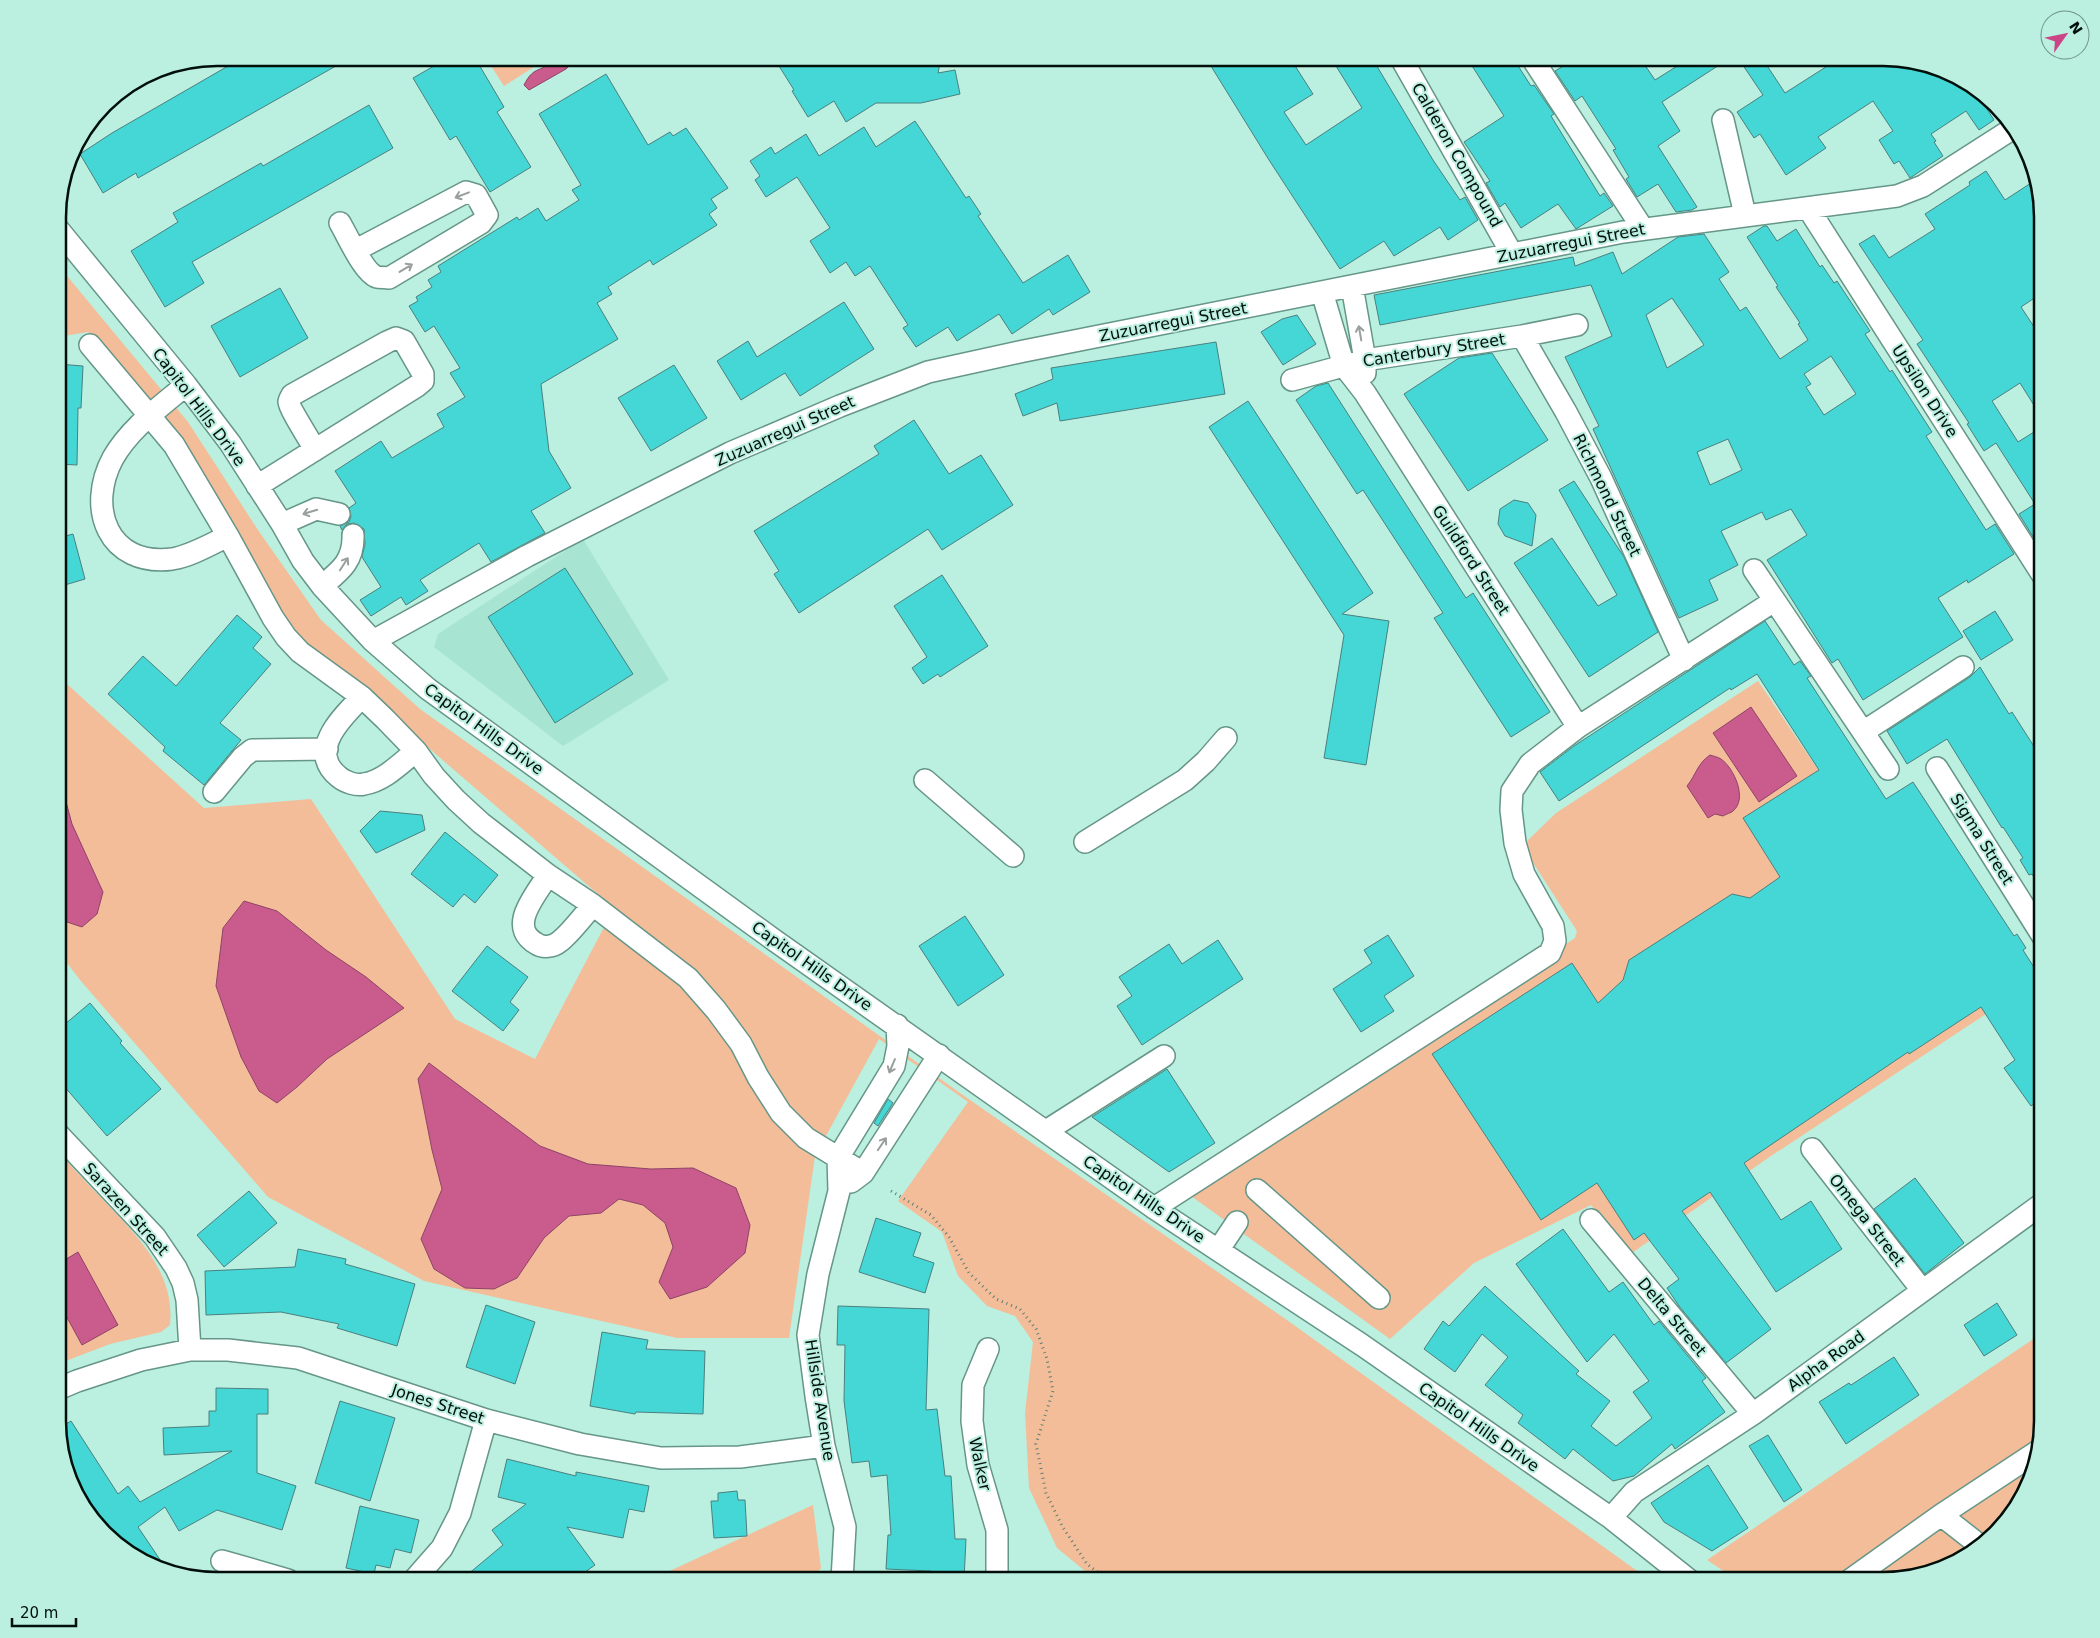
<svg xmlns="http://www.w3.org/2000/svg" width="2100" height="1638" viewBox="0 0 2100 1638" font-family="'DejaVu Sans',sans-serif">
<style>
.built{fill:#a7e4d1}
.green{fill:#f4bd99}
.water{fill:#ca5b8d;stroke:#8d4466}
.building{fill:#45d7d6;stroke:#4a807f;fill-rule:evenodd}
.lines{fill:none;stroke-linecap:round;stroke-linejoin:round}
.minor-casing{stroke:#659688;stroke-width:24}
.path{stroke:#5c7e73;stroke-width:3;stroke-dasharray:1 4;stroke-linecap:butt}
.minor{stroke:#fff;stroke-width:21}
.oneway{stroke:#999f9d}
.labels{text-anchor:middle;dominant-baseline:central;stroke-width:4;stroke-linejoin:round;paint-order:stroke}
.street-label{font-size:16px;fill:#000f0a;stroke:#bbefdf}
.rim{fill:none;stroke:#000f0a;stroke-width:2.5}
</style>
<rect width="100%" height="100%" fill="#bbefdf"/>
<path class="built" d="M583,539L669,680L563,746L434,647L438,634Z"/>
<path class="green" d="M486,58H532L537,65L504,86Z
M58,265L188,422L258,530L321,620L420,709L960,1093L1284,1318L1647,1578L1648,1580H1096L1057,1548L1029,1488L1025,1413L1033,1342L1015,1316L987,1306L958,1276L942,1232L898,1201L968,1102L879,1039L815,1156L789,1338H677L424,1281L268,1197L80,980L58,951V676L204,808L311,799L455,1019L535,1059L614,908L292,630L194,464L88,332L58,337Z
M1758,681L1848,814L1995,1008L1768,1158L1629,1255L1591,1205L1474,1263L1390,1339L1191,1196L1575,938L1577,931L1528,855L1527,841L1556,813Z
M59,1153C76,1171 92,1189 109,1206C141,1240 175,1275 170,1325L161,1332L110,1344L58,1364Z
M2042,1333V1421L2034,1473L2009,1518L1953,1564L1883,1580H1737L1707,1560Z
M813,1505L821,1568L812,1580H650Z"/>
<path class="water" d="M554,58H563L570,65L566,69L529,90L524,85C529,75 533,71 543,68L547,60Z
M1751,707L1797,776L1759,802L1713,733Z
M1710,755C1713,756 1718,757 1721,759C1734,768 1748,799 1733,811C1731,813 1726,814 1723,816L1715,814L1708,818L1687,786C1696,775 1697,764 1710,755Z
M58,772L72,824L103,892L97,914L82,927L58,919Z
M244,901L277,911L326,950L366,977L404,1008L327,1059L297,1087L277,1103L259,1091L241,1057L216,986L223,928Z
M429,1063L540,1146L588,1164L651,1169L693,1168L736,1188L750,1225L745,1253L707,1287L670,1299L659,1282L673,1247L665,1223L643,1205L619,1199L601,1213L569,1216L544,1238L517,1278L494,1289L465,1288L434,1269L421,1239L442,1189L432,1150L418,1079Z
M78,1252L118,1325L82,1345L58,1301V1264Z"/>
<path class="building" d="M242,58H350L138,178L136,173L103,193L80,154L112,133Z
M448,58H475L504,107L497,112L531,167L490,192L456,136L450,140L413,78Z
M774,58H941L938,73L955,70L960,94L921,103H876L846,122L834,101L808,117L792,91L794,90Z
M1206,58H1290L1313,94L1284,112L1306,145L1362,108L1331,58H1372L1433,160L1460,200L1465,197L1478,220L1448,240L1440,227L1394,256L1384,241L1340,269L1269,160Z
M1467,58H1513L1531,86L1534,85L1554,114L1551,116L1600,196L1604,193L1613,206L1576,229L1558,204L1521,228L1505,203L1500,207L1486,183L1490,181L1464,142L1504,116Z
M1562,58H1640L1655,80L1690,58H1730L1662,102L1680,131L1658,146L1697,207L1692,210L1676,212L1658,184L1637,197L1626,179L1629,177L1613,150L1616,149L1582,96L1575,101L1555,71L1567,64Z
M1738,58H1762L1785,93L1829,65L1824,58H1883L1935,66L1973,87L1994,120L1979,130L1966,111L1931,134L1936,141L1934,142L1943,156L1910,178L1899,161L1894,164L1879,140L1893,131L1873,101L1818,137L1826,148L1786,175L1760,134L1754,138L1737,112L1763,95Z
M606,74L648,145L670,132L673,136L686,128L728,188L711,199L717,208L709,214L717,225L653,265L650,260L608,287L612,294L597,303L618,339L541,384L549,451L571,488L531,511L545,533L491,562L479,543L420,580L428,591L406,605L401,597L371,616L360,600L381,587L362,557L365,544L364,529L354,523L347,524L342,530L340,526L349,522L351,516L349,508L356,503L335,471L381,441L392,458L444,427L437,414L465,397L450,373L460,368L434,326L425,332L409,306L418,301L416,297L432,287L428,280L441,272L438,266L517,217L519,220L538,208L546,221L579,200L572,190L581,185L539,114Z
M369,105L393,148L192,262L204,283L165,307L131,251L178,222L173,213L261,163L263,166Z
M915,121L966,198L969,196L981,214L978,216L1023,283L1068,255L1090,292L1053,315L1049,309L1012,334L999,314L957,341L948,327L916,347L903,328L908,325L870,266L855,276L846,262L830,273L810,241L830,228L797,177L766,197L755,180L760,176L750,161L771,147L775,154L806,134L819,156L864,127L876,147Z
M1986,171L2005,200L2034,181L2042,217V293L2021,307L2042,339V418L2020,383L1992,401L2018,442L2042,427V536L2035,540L2019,514L2035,504L1996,443L1984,451L1967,424L1969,423L1917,344L1923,340L1859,244L1874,235L1889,258L1935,229L1925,214L1970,185L1969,182Z
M1764,226H1767L1777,241L1796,229L1820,267L1822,265L1834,283L1837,281L1870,331L1865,334L1890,372L1892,370L1932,432L1926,436L1986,530L1995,524L2014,554L1968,583L1967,580L1938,598L1963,637L1863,700L1838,659L1832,663L1767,560L1807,535L1791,509L1766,520L1762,512L1721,531L1738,565L1709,580L1718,600L1679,618L1593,429L1599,426L1565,357L1612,336L1591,285L1380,325L1374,295L1573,257L1575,266L1613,252L1622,274L1678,237L1704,234L1729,272L1719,279L1740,311L1746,307L1780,359L1808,340L1798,324L1800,323L1776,287L1778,286L1747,237ZM1672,298L1704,345L1667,368L1646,315ZM1831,356L1856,394L1824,415L1806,387L1811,384L1804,374ZM1728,439L1742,470L1710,485L1697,452Z
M280,288L308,338L240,377L211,326Z
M844,302L874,349L800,396L785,373L741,400L717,361L748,341L757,357Z
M1297,315L1316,344L1283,365L1261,332L1282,319Z
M1216,342L1225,394L1060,421L1057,403L1023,416L1015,394L1053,379L1051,368Z
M1492,353L1548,440L1468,491L1404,394L1459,358Z
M58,364L83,366L81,408H78L77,465L58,464Z
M674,365L707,418L651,451L618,398Z
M1328,383L1466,598L1473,593L1550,712L1511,737L1434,618L1443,613L1363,490L1357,494L1296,400L1316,386Z
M1248,401L1373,593L1342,614L1389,621L1366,765L1324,758L1344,635L1209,427Z
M914,420L949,474L981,455L1013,505L942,550L928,529L799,613L774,574L779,571L754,531L879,454L874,446Z
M1574,481L1624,557L1658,632L1589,677L1514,563L1552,538L1598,606L1617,595L1559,490Z
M1514,500L1528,503L1536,515L1532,546L1505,536L1498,524L1500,509Z
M73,534L85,579L58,587V538Z
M565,568L633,674L555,723L488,617Z
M942,575L988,646L940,677L938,674L923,684L912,668L927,657L894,606Z
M1995,611L2013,640L1981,660L1963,631Z
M237,615L262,637L253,648L271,664L220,723L241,740L204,785L163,751L165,747L108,694L143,656L176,686Z
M1765,621L1794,665L1800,661L1811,676L1807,678L1886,799L1913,782L2014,936L2017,934L2026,948L2023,950L2042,980V1098L2031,1106L2004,1068L2015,1060L1981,1007L1909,1054L1908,1052L1744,1163L1781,1220L1811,1201L1842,1249L1776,1292L1710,1192L1682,1211L1771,1329L1726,1363L1679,1306L1667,1288L1679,1279L1644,1233L1634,1240L1597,1183L1541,1220L1432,1054L1572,963L1598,1003L1623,980L1629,960L1732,894L1750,898L1780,877L1743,818L1819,770L1757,674L1731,690L1730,688L1559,801L1540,772L1574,746Z
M1980,667L2009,714L2012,712L2035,748L2042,743V890L2032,874L2029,875L2020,860L2023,858L2003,827L2002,828L1947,739L1907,764L1887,731L1970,677Z
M380,811L422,815L425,830L376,853L360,831Z
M445,832L498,875L475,903L464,894L453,907L411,874Z
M965,916L1004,975L958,1006L919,946Z
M1388,935L1414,976L1384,996L1394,1011L1361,1032L1333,989L1372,963L1364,950Z
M1218,940L1243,979L1142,1045L1117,1006L1132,996L1119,977L1169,944L1182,964Z
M487,946L528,977L510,1002L519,1010L503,1031L452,991Z
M90,1003L122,1041L120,1043L161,1089L107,1136L58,1079V1030Z
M1167,1069L1215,1143L1169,1172L1092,1117Z
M888,1099L893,1103L878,1126L874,1123Z
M1915,1178L1964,1243L1925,1274L1874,1209Z
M249,1191L277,1223L224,1267L197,1235Z
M876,1218L921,1233L913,1256L934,1263L925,1293L859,1272Z
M1563,1229L1609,1292L1623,1282L1654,1325L1659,1321L1706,1378L1702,1381L1725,1412L1675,1449L1672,1444L1634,1476L1613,1481L1573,1449L1565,1459L1518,1423L1523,1415L1485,1385L1508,1357L1482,1334L1455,1372L1424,1349L1443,1321L1449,1326L1485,1286L1579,1371L1576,1374L1610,1401L1591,1426L1616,1446L1652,1418L1633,1392L1649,1381L1614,1334L1587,1362L1516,1264Z
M298,1249L346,1259L345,1264L415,1284L397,1346L337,1328L339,1324L281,1312L206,1315L205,1271L295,1267Z
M1997,1303L2017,1335L1984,1356L1964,1325Z
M486,1305L535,1322L515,1384L466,1367Z
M838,1306L929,1309L926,1410L937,1409L945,1476H951L955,1539H966L964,1580H930L931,1571L886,1569L888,1535H891L887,1475L871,1477L869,1461L852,1463L844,1401L845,1345H837Z
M602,1332L648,1340L646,1349L705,1351L703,1414L636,1412L635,1414L590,1406Z
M1894,1357L1919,1395L1846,1444L1819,1402L1849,1383L1851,1385Z
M216,1388L268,1389V1414H257V1473L296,1486L282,1530L217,1510L179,1531L165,1507L138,1527L169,1573L165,1572L120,1548L74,1492L58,1429L71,1421L118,1494L128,1486L140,1502L232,1451L164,1455L163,1428L209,1426V1411H216Z
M340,1401L395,1418L370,1501L315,1483Z
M1768,1435L1802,1490L1784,1502L1749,1446Z
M507,1459L576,1476V1472L649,1486L644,1512L629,1509L623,1538L567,1527L595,1565L574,1580H461L503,1545L492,1530L526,1504L498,1497Z
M1708,1465L1748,1528L1712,1551L1664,1522L1651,1503Z
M737,1491L738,1500H745L747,1536L714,1538L711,1501H718V1493Z
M360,1506L419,1520L411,1553L395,1549L390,1568L376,1565L374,1574L346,1568Z"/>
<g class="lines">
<g class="minor-casing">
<path id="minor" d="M1401,58L1512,254
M1532,58L1643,229
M1723,120L1745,215
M1808,208L2042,574
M340,223C347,235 364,273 377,277C380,278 385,277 389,278L481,223L487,215L476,195L466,192L356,250
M58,229L186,385L230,443L282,524L303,561L322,586L373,641L428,689L774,940L1154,1208L1362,1345L1611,1518L1689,1580
M1352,286L1365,360V373
M1322,292L1344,366L1365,393L1578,727
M1522,336L1566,412L1601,478L1684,660
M90,345L174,445L228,536L273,618L286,637L300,652L362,697L385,719L416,751L434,776L456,800L481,823L548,875L593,905L688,978L716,1010L741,1044L758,1077L781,1113L806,1138L863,1173
M1292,380L1365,360L1522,336L1577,325
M186,385C160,407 130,428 113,458C86,508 108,567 172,559C191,556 211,544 228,536
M257,486L417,386L423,381V374L404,341L396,338L387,342L292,395C291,397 289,400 289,402C289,408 311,442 315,450
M282,524L316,509L339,514
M1754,570L1888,769
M322,586C340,571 354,561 353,535
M373,641L527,556L730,453L840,406L928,372L1024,351L1623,232L1897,196L1923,186L2012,129
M362,697C343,716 306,751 339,777C345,782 356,786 364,784C384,781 401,763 416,751
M1863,732L1963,667
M1937,768L2042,935
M925,780L1013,856
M214,792L243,757L252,750L327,749
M1085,842L1185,780L1206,761L1226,738
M548,875C536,895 506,927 537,944C543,948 553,947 559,942C569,935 584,915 593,905
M1046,1131L1164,1056
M58,1134L155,1237L176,1268L183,1283L187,1300L190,1350
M1812,1149L1922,1290
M851,1182L863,1173L939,1055
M1257,1190L1379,1298
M1154,1208L1550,953L1555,941L1553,926L1524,874L1515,843L1511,810L1512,791L1530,764L1578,727L1774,601
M1591,1220L1753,1414
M1219,1249L1237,1222
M988,1349L973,1385L972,1421L978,1465L997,1530V1580
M58,1389L77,1381L141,1360L190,1350H228L298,1358L486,1420L580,1444L661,1458L740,1457L824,1446
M1941,1515L1978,1544
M1611,1518L1634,1492L1753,1414L2042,1204
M222,1561L288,1580
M414,1580L442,1548L460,1513L486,1420
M842,1580L845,1527L824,1446L816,1396L808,1335L818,1274L839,1191L838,1158L894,1066L898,1046L897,1025
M1850,1580L1941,1515L2038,1451"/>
</g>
<path class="path" d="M891,1191L931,1215L949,1237L969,1273L996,1299L1020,1309L1036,1329L1047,1359L1053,1391L1036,1444L1046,1493L1062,1526L1087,1564L1108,1580"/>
<use href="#minor" class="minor"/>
</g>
<defs><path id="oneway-shaft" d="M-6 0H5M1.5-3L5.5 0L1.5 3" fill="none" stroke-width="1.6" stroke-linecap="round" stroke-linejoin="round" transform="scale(1.25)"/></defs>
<g class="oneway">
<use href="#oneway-shaft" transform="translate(462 195) rotate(159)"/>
<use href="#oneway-shaft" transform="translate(406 268) rotate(-31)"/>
<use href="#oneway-shaft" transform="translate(1360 333) rotate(-100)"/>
<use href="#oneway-shaft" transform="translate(310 512) rotate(163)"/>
<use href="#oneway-shaft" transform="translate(344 564) rotate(-57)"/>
<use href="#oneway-shaft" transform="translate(892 1066) rotate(113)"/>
<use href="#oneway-shaft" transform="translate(882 1144) rotate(-56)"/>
</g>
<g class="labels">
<g class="street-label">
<text transform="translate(1457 155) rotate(60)">Calderon Compound</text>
<text transform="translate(1571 243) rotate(-11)">Zuzuarregui Street</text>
<text transform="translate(1173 322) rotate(-11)">Zuzuarregui Street</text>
<text transform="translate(1434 350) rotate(-9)">Canterbury Street</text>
<text transform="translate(1925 391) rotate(57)">Upsilon Drive</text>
<text transform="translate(199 407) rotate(53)">Capitol Hills Drive</text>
<text transform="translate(785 431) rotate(-24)">Zuzuarregui Street</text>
<text transform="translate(1607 495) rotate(64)">Richmond Street</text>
<text transform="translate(1471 560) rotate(57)">Guildford Street</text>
<text transform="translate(484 729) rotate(36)">Capitol Hills Drive</text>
<text transform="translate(1982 839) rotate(58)">Sigma Street</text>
<text transform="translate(812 966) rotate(35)">Capitol Hills Drive</text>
<text transform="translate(1144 1199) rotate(34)">Capitol Hills Drive</text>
<text transform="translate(126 1209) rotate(48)">Sarazen Street</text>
<text transform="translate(1867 1220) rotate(52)">Omega Street</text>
<text transform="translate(1672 1317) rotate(50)">Delta Street</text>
<text transform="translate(1826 1361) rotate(-36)">Alpha Road</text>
<text transform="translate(820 1400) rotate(81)">Hillside Avenue</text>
<text transform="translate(438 1404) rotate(18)">Jones Street</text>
<text transform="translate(1479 1427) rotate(35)">Capitol Hills Drive</text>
<text transform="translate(980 1464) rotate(78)">Walker</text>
</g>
</g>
<path d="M0 0H2100V1638H0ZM217 66H1883A151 151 0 0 1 2034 217V1421A151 151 0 0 1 1883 1572H217A151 151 0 0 1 66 1421V217A151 151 0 0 1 217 66Z" fill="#bbefdf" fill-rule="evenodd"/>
<path class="rim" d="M217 66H1883A151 151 0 0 1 2034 217V1421A151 151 0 0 1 1883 1572H217A151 151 0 0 1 66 1421V217A151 151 0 0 1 217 66Z"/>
<g transform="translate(2065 35) rotate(57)"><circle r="24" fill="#bbefdf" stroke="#70958a"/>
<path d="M0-4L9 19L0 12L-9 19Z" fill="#cb4586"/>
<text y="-8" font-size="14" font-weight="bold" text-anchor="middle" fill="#000f0a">N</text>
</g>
<path d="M12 1618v8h64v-8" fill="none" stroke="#000f0a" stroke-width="2.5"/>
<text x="20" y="1618" font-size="15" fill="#000f0a" stroke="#bbefdf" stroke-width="4" paint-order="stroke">20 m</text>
</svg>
